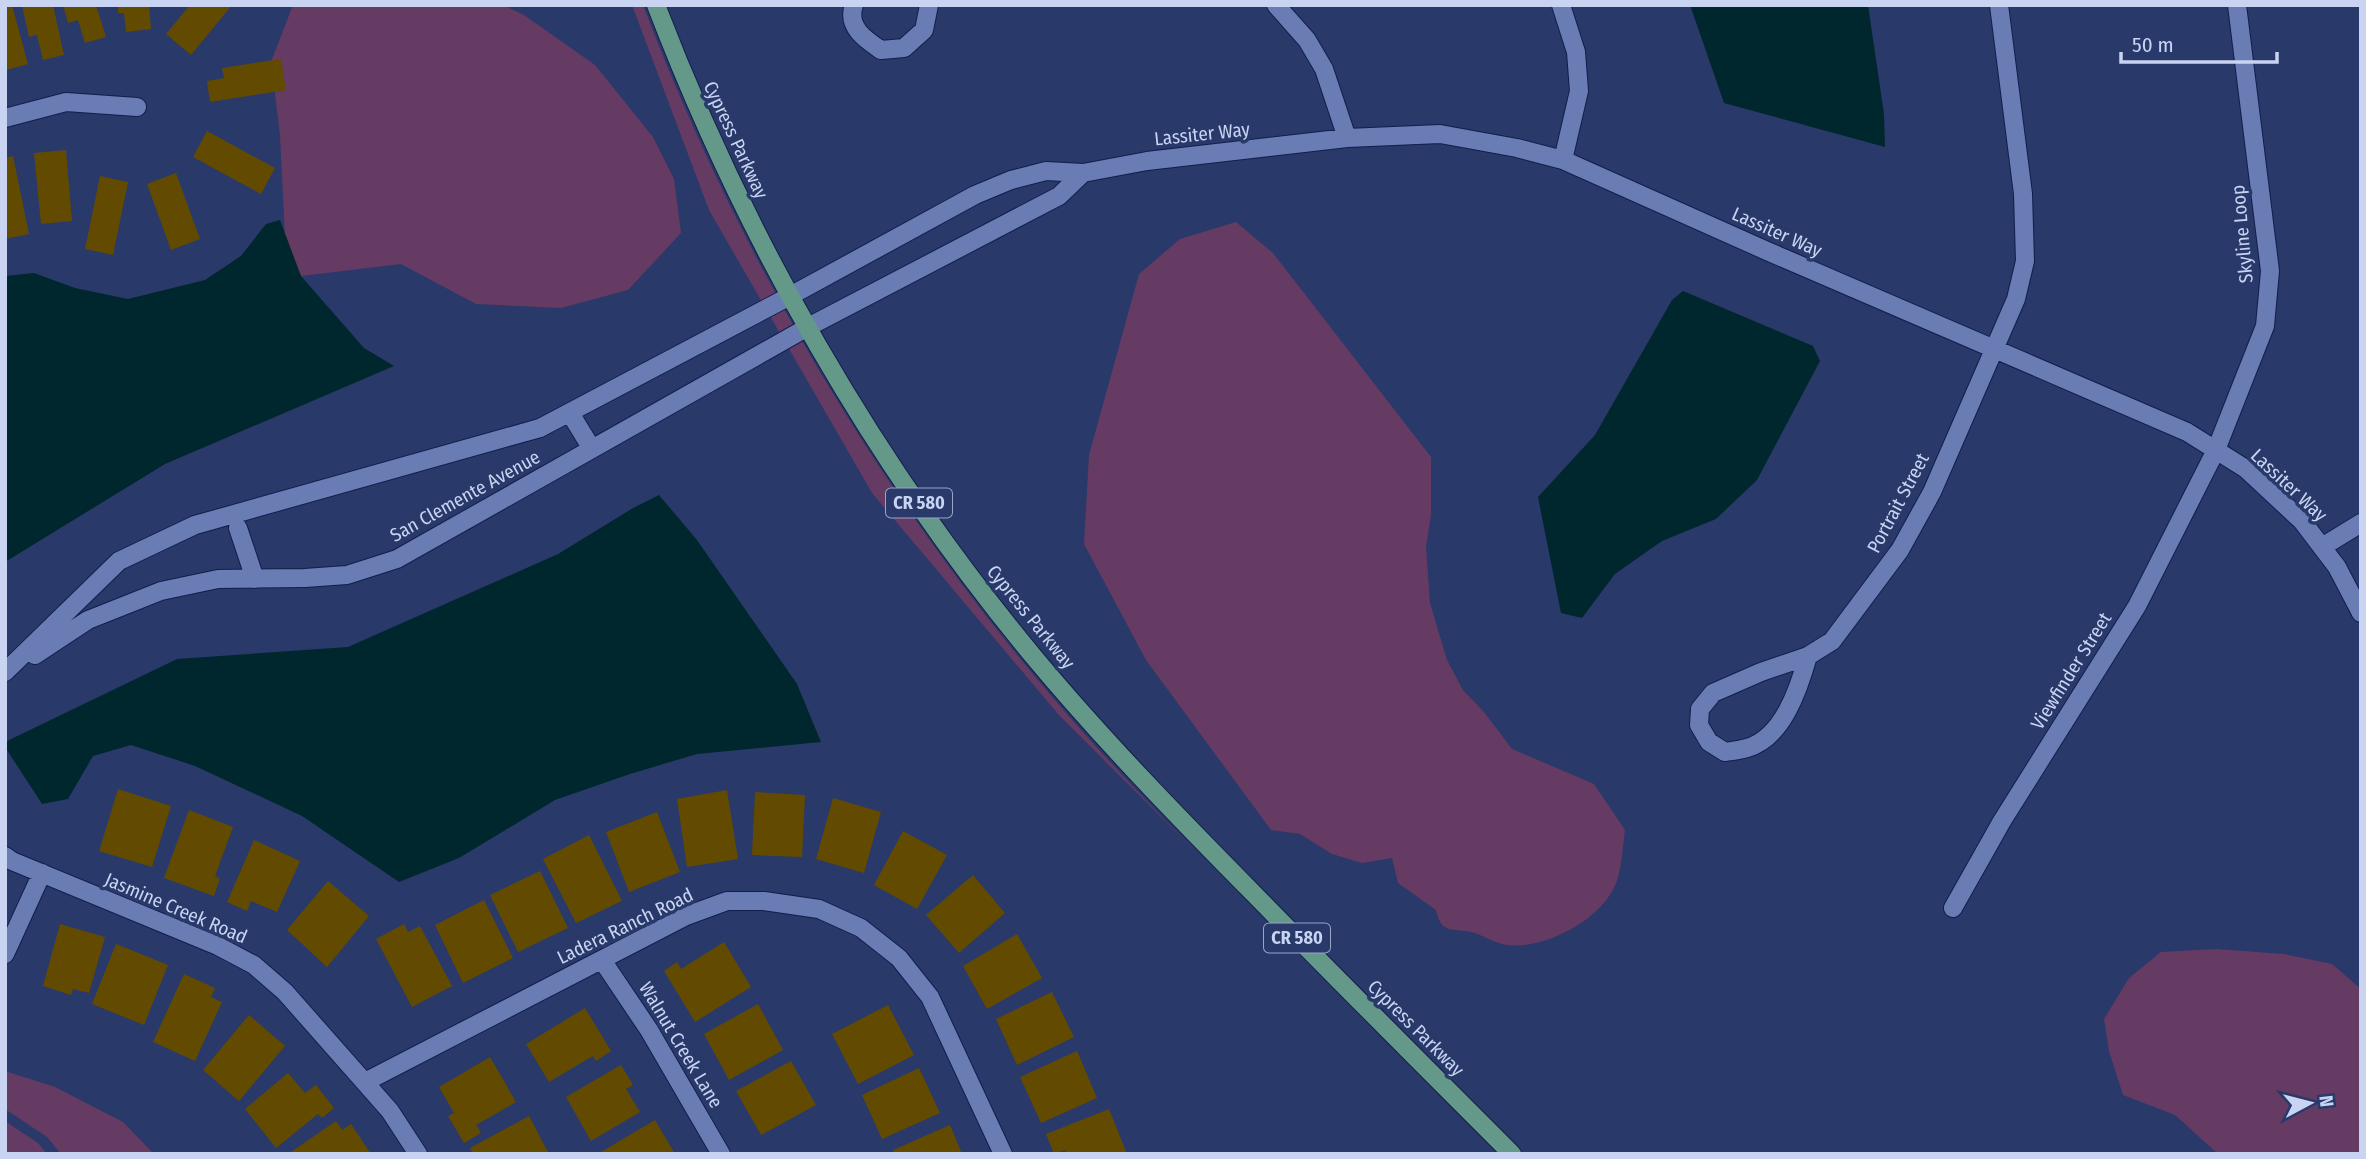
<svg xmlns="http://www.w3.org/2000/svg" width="2366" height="1159" viewBox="0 0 2366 1159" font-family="'Fira Sans Condensed',sans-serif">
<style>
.green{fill:#653b63}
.water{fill:#00272d}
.building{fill:#624b00}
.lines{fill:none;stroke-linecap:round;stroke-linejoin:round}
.minor-casing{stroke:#121e4d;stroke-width:20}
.major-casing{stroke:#121e4d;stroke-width:20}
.minor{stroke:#697cb3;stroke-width:18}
.major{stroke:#64998a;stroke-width:18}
.labels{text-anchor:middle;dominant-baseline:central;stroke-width:7;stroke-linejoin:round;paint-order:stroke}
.shield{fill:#29396a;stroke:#98a6c9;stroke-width:2}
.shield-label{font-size:18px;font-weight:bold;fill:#c8d4f2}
.street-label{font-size:19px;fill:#c8d4f2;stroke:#29396a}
</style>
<rect width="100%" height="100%" fill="#29396a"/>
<path class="green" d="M293,5H503L524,15L595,65L653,137L674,179L681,233L628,290L561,308L476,304L401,264L301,276L285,237L280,135L271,62Z
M632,5H643C733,242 862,465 1022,661C1077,728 1136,791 1197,853L1058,714L872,493L709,210Z
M1236,222L1273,253L1431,457V515L1426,547L1430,603L1447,660L1463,690L1484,712L1512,749L1594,784L1625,830C1623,845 1622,862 1618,877C1608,917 1546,950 1507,945C1494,943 1483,935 1471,932C1451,928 1441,934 1436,910L1398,883L1392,858L1362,863L1332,854L1300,834L1271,830L1146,660L1084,544L1089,455L1139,274L1180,239Z
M2216,949L2284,954L2332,964L2361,989V1154H2218L2175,1115L2123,1095L2109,1051L2104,1019L2129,978L2161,952Z
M5,1071L55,1087L123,1122L154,1154H61L47,1137L5,1109Z
M5,1121L38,1143L47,1154H5Z"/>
<path class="water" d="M1690,5H1868L1884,114L1885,147L1724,103Z
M280,220L301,276L364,348L394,366L165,464L5,562V276L34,273L75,288L128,299L205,280L241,256L266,224Z
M1683,291L1813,346L1820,361L1757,480L1716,519L1662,541L1615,574L1582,618L1561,613L1538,497L1595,435L1672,300Z
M659,495L697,540L797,684L821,742L697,754L630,774L555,800L459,858L399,882L302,816L195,766L131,745L93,756L68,799L42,804L5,747V742L177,659L348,647L558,554L633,508Z"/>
<path class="building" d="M5,5H12L28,64L7,70L5,63Z
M22,5H53L64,55L43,60L37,35L29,37Z
M63,5H96L106,37L85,43L78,20L68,23Z
M118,5H149L151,29L126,32L124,13H118Z
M190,5H232L191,55L166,34Z
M281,59L286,90L210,102L207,81L224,78L222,68Z
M207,131L275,168L261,194L193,157Z
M66,150L72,221L41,224L34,153Z
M13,156L29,234L5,239V158Z
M176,173L200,239L171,250L147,184Z
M100,176L128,182L113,255L85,249Z
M118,789L171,806L152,867L99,851Z
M727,790L738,859L687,867L677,799Z
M755,792L805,795L802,857L752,855Z
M833,798L881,812L864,873L816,859Z
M189,810L233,827L215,876L220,878L214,896L164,878Z
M657,812L680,872L629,892L606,832Z
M903,831L947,855L917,909L874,885Z
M589,835L622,901L576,923L543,859Z
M254,840L300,861L277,912L251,901L247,911L227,902Z
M540,871L568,928L518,952L490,895Z
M973,875L1005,913L959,953L926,915Z
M328,881L369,916L327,967L287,930Z
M484,900L513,958L463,983L435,925Z
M60,924L105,937L89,993L73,989L71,995L43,986Z
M404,924L408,932L420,926L452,986L412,1007L376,939Z
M1017,934L1042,978L987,1009L963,966Z
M724,942L751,987L695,1022L664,971L677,962L681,969Z
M116,944L168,965L144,1025L92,1004Z
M184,974L215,988L211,997L222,1002L195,1061L153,1042Z
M1052,992L1074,1037L1017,1065L996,1019Z
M758,1004L783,1050L729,1080L704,1034Z
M888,1005L914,1055L858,1084L832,1034Z
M585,1008L611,1051L596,1061L593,1056L549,1082L526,1044Z
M249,1015L285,1046L239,1101L203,1070Z
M1077,1051L1097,1098L1041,1123L1020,1077Z
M490,1057L516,1102L476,1125L481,1133L464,1143L448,1116L454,1113L439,1087Z
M791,1061L816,1105L761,1135L736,1091Z
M621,1065L633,1085L626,1089L640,1112L591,1141L566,1097Z
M919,1068L940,1113L882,1139L862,1095Z
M288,1073L305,1093L316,1085L334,1108L322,1118L318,1114L276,1148L245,1109Z
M1109,1109L1127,1154H1067L1065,1150L1054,1154L1046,1134Z
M529,1116L549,1154H473L470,1148Z
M655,1120L675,1154H602L601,1152Z
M336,1121L342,1130L351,1124L371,1154H288Z
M950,1125L962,1154H895L893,1150Z"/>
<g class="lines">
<g class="minor-casing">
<path id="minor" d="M854,5C846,27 866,40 881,50L904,48L924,30L929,5
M1276,5L1307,40L1324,69L1347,138
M1561,5L1576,52L1579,91L1563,160
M5,118L66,102L137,107
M570,413L592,449
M238,528L255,579
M2322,547L2361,523
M35,655L88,620L161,591L218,579L305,578L347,575L397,559L808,327L1059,196L1083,173
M1808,656C1799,688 1783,738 1747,748C1740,750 1732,751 1725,752L1709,742L1699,725L1700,709L1713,693L1761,672L1808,656L1832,641L1900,550L1932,492L2016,299L2025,261L2023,194L1999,5
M5,672L119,561L195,525L540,428L790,296L975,195L1011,180L1046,171L1083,173L1147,161L1347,138L1440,134L1517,148L1563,160L1767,251L2187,432L2246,469L2302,521L2337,567L2361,613
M5,856L12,861L218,946L254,965L285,992L390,1111L418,1154
M1953,908L2002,821L2137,606L2216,450L2265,326L2270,271L2237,5
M5,954L42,873
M602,960L649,1030L721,1154
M365,1082L686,916L727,901H764L819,909L861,928L899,958L930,997L1003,1154"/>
</g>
<g class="major-casing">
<path id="major" d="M656,5C746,240 873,463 1033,656C1103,740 1179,818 1256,896C1340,982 1426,1068 1512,1154"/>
</g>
<use href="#minor" class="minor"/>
<use href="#major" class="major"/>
</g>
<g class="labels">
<g class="shield">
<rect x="886" y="488.5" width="66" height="29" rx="5"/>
<rect x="1264" y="923.5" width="66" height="29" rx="5"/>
</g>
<g class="shield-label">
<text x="919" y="503">CR 580</text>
<text x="1297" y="938">CR 580</text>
</g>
<g class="street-label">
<text transform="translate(1202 134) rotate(-6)">Lassiter Way</text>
<text transform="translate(736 140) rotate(65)">Cypress Parkway</text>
<text transform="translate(1777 232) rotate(24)">Lassiter Way</text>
<text transform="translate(2242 234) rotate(-95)">Skyline Loop</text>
<text transform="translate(2289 485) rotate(43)">Lassiter Way</text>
<text transform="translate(465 496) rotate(-29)">San Clemente Avenue</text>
<text transform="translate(1898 503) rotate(-62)">Portrait Street</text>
<text transform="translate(1031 617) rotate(51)">Cypress Parkway</text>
<text transform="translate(2071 671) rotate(-58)">Viewfinder Street</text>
<text transform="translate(176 908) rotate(23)">Jasmine Creek Road</text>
<text transform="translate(625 926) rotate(-26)">Ladera Ranch Road</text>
<text transform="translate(1416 1028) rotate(45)">Cypress Parkway</text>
<text transform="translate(681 1045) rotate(59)">Walnut Creek Lane</text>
</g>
</g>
<rect width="2366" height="1159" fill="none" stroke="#c8d4f2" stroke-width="14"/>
<g transform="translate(2310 1103) rotate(83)" stroke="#29396a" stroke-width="5" paint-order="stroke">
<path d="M0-5L12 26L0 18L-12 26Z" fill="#c8d4f2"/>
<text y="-10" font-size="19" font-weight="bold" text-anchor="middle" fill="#c8d4f2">N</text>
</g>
<path d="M2121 52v10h156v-10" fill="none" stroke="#c8d4f2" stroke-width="3.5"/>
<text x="2132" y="52" font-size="21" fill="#c8d4f2" stroke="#29396a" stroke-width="5" paint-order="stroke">50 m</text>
</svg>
